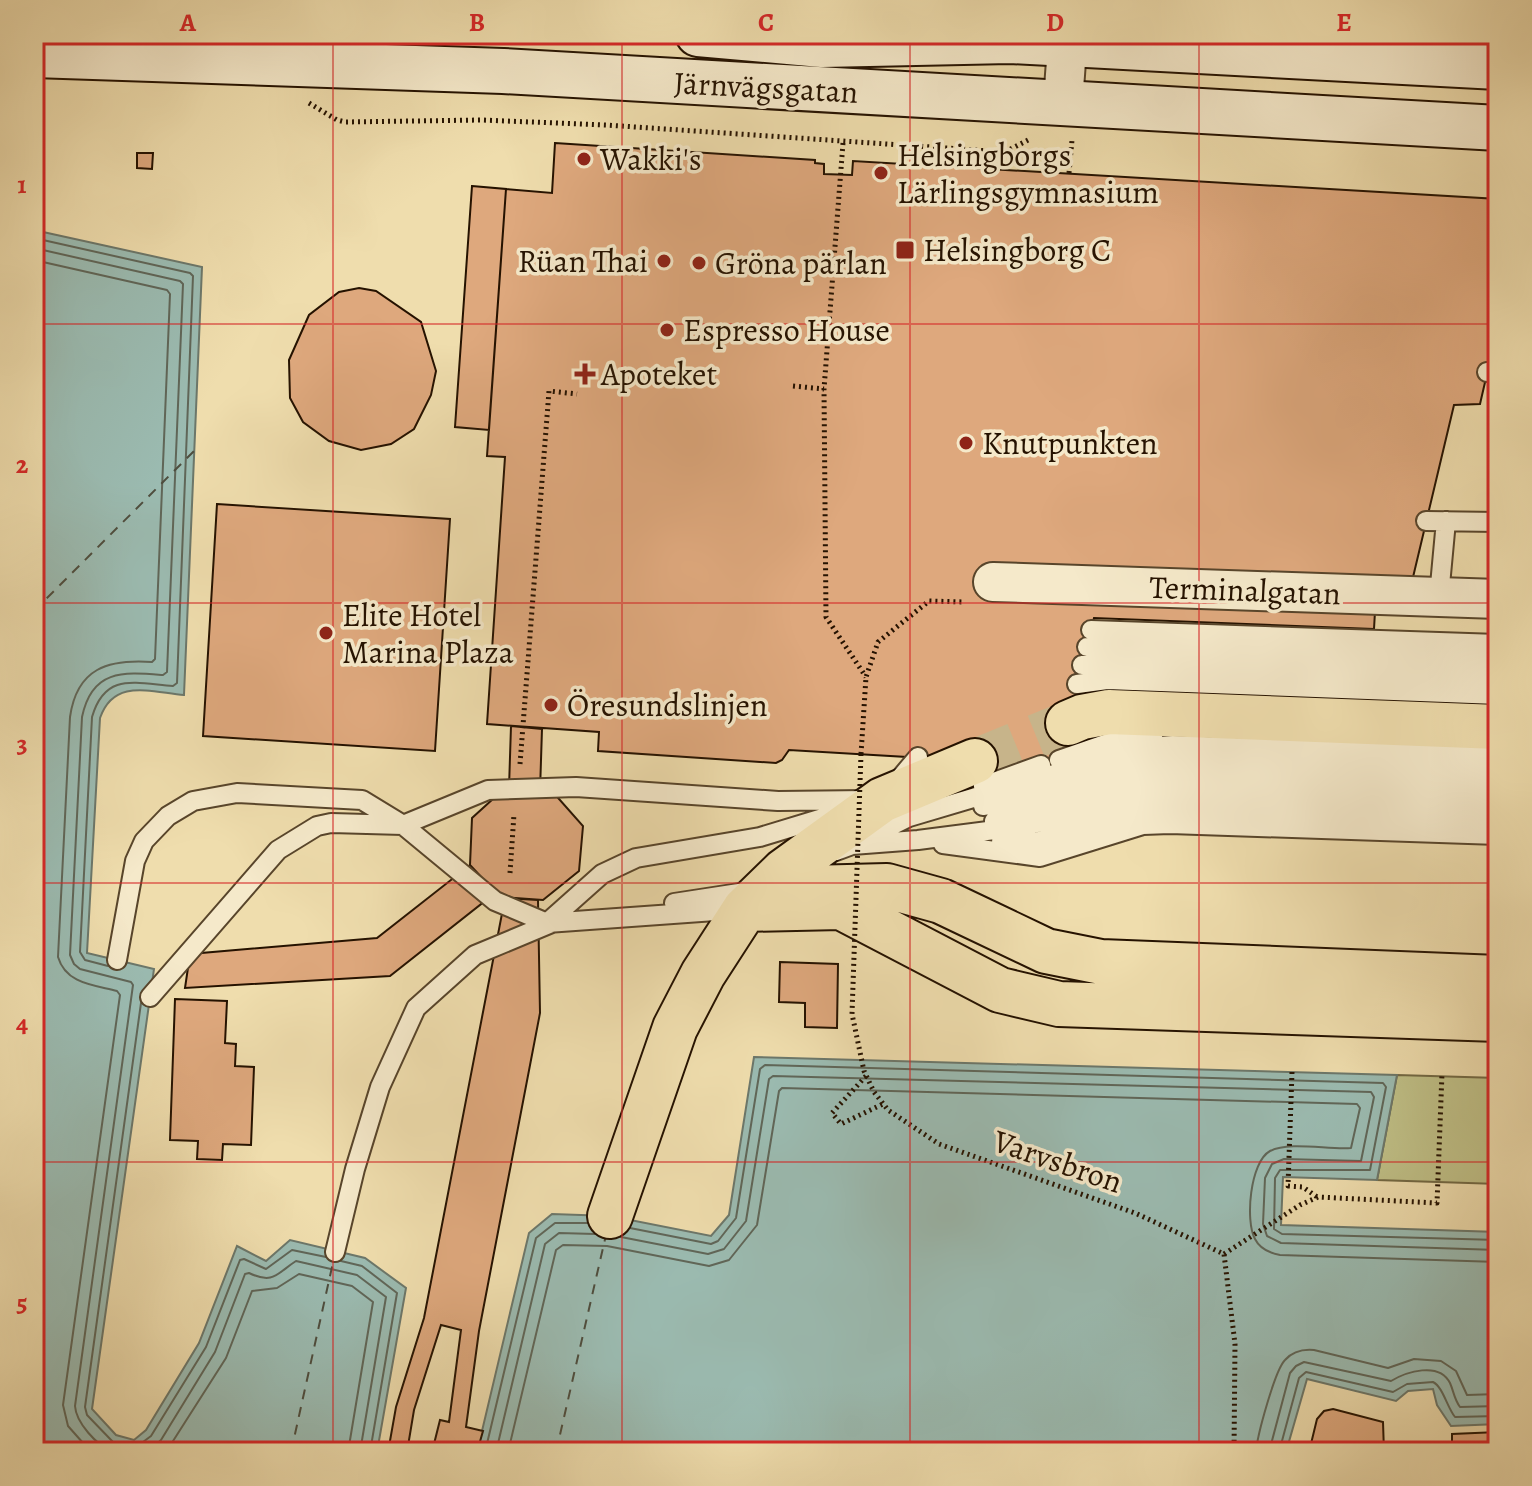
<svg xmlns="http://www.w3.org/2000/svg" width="1532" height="1486" viewBox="0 0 1532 1486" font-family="Alegreya,serif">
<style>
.green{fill:#bfbf86;stroke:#726843;stroke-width:2}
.water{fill:#9bbbb1;stroke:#6c776a;stroke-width:2}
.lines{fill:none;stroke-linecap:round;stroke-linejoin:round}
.shore{stroke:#606658;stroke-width:2}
.ferry{stroke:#4e4d3e;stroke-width:2;stroke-dasharray:10 8;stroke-linecap:butt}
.building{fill:#dea87d;stroke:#251200;stroke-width:2}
.trunk-tunnel{stroke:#c7b48a;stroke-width:44;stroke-dasharray:44 22;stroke-linecap:butt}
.service-casing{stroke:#58452b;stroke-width:22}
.minor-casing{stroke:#58452b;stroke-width:42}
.secondary-casing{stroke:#251200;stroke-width:48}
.trunk-casing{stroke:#251200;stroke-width:48}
.path{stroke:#251200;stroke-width:5;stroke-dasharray:2 4;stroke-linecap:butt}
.service{stroke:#f5e9ca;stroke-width:18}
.minor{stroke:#f5e9ca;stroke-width:38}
.secondary{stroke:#f5e9ca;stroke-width:44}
.trunk{stroke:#efddad;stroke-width:44}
.path-bridge{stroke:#251200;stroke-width:5;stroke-dasharray:2 4;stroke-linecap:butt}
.grid{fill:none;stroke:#d62828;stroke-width:2;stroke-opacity:0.55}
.poi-dot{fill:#8f2418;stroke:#f5e9ca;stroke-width:3}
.labels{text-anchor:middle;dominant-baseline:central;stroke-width:7;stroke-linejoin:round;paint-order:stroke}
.street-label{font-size:32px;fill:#251200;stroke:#f5e9ca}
.poi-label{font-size:32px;fill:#251200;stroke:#f5e9ca;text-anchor:start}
.neatline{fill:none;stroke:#d62828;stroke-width:3}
.grid-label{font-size:26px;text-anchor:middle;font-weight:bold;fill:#d62828}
</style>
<rect width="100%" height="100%" fill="#efddad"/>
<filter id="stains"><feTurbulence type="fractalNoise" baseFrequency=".0025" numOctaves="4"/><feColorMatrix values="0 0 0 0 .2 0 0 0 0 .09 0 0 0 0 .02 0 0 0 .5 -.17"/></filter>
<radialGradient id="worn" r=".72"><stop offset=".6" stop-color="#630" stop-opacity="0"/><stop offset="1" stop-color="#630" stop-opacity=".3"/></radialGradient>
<path class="green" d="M1397,1075L1498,1078V1184L1377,1180Z"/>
<path class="water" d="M34,230L202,267L184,695C150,692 114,678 100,718L87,953L154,969L92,1409L116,1435L134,1440L146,1430L199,1343L237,1246L266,1261L290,1240L365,1258L406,1288L377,1452H34Z
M754,1057L1397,1075L1377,1180L1283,1177L1281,1225L1498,1232V1424L1451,1426L1437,1405L1433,1389L1408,1391L1396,1401L1307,1379L1286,1452H477L529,1233L552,1214L610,1216L711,1236L729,1215Z"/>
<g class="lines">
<path class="shore" d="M34,238L190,273L193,276L177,683L173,686C135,683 105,672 92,717L80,952L85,960L108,966
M34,248L180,281L183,284L167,672L163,675C123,672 92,669 82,717L70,955L74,964L80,969L131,982L133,985L75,1406C76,1423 97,1445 112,1452
M34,260L167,290L170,294L155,659L152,662C108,659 77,668 70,717L58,957C66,984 94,985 117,991L120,995L63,1405L68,1426L91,1452
M141,1003L85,1407L87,1415L113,1442L135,1448L151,1436L206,1347L240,1260L244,1259L266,1269L292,1250L326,1257
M630,1228L711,1244L718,1241L736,1218L760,1069L765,1065L1383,1083L1386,1087L1370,1170H1280L1275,1178L1274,1229L1282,1234L1498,1240
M621,1237L708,1254L724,1249L746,1221L769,1079L773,1076L1371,1092L1374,1097L1361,1161L1284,1159L1272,1164L1265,1178L1263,1224L1267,1236L1281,1243L1498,1250
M341,1261L362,1266L397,1293L370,1452
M148,1452L161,1440L215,1352L245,1274L249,1273C274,1285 277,1273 296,1261L357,1275L386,1297L360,1452
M166,1452L226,1358L252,1291L277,1288L299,1274L352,1286L373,1302L348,1452
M485,1452L536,1238L555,1223H588
M496,1452L545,1244L559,1233L595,1234
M508,1452L556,1250L563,1245L607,1246L709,1266L729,1260L757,1225L779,1091L782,1088L1357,1104L1360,1108L1351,1148C1329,1150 1289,1141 1270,1151C1250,1162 1245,1221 1255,1239C1260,1249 1269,1253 1280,1255L1498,1262
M1256,1452C1257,1436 1275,1370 1285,1360C1293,1351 1303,1349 1314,1350L1388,1368L1414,1359L1441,1361L1456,1371L1467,1395L1498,1394
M1269,1452L1290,1373L1296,1366L1304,1362L1391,1381C1406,1372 1439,1361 1450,1383C1454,1392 1454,1399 1460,1407L1498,1406
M1279,1452L1299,1378L1306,1372L1393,1392L1407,1384L1433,1382C1443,1387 1447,1407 1455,1417L1498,1416"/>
<path class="ferry" d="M34,611L194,451
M291,1452L334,1258
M556,1452L606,1235"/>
</g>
<path class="building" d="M555,143L815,160V163L824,164V174L852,175L853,161L1498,199V326L1480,404L1454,405L1409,594H1376L1374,629L1094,618L1058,766L789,750L782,760L776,763L598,751L599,732L487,724L505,457L487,456L506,189L552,193Z
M137,153H153L152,169L137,168Z
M472,186L506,189L489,430L455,427Z
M359,288L376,291L421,322L436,371L431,395L414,429L391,444L361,450L329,441L303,422L290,398L289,360L309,315L339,292Z
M217,504L450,519L435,751L203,736Z
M511,726L542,729L540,791L509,788Z
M505,788L552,791L583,826L579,871L543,900L500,897L470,865L472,818Z
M470,865L495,893L390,976L185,988L190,954L377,938Z
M505,898L538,900L540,1013L479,1331L466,1427L483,1431L477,1452L434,1444L440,1420L449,1422L461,1330L441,1325L414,1410L407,1452H388L396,1407L424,1318Z
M780,962L838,964L837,1028L805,1027V1003L779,1002Z
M175,999L227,1001L225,1043L236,1044L235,1066L254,1067L251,1145L223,1144L222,1160L197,1159L198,1141L170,1140Z
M1333,1409L1383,1422L1384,1452H1309L1317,1419L1324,1411Z
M1498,1432V1452H1452V1434Z"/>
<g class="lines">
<path class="trunk-tunnel" d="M975,761L1068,723"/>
<g class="service-casing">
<path id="service" d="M1487,372L1498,371
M1426,521L1498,522
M1439,596L1446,521
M1091,630L1498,644
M1087,647L1498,660
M1082,665L1103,664L1498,678
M1077,684L1107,680L1498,695
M1059,760L1137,733L1155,731
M896,783L918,757
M983,786L1041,765
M983,806C1048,797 1109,764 1174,759L1498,771
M994,821L1153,775L1498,786
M861,841L909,817L1145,747L1173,745L1498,756
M1001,842H1036L1150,808L1171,806L1498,817
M943,844L1040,857L1143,825L1170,824L1498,835
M836,851L852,845L918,840L1026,826L1139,794L1171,789L1498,800
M674,903L752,891
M547,923L602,874L636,858L760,837L839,813
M117,960L135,861L144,841L168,816L193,801L237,793L362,800L403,825L495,901L547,923L743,909
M150,997L278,850L317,826L331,823L403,825L488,790L576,787L778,801L867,800
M335,1252L355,1169L380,1087L416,1008L475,955L554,922"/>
</g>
<g class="minor-casing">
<path id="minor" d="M1063,102L1068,34
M993,582L1498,599"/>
</g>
<g class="secondary-casing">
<path id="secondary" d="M698,34L822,45L1010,41L1498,67
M34,55L503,71L1498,128"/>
</g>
<g class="trunk-casing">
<path id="trunk" d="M1068,723L1082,717L1109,712L1498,727
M809,888L887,886L941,901L1046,951L1101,962L1498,978
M745,909L841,907L1000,990L1059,1004L1498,1019
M610,1216L675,1028L703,974L745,909L784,871L882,800L975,761"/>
</g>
<path class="path" d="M309,103L337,120L345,122L481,120L606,125L1005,152L1030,139
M843,143L824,389L826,617L866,677
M1069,173L1072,140
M793,386L824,389
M861,754L866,677L878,642L929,601L965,602
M520,764L549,391L577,394
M510,873L514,814
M1292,1072L1288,1186L1303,1187L1317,1197
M866,1076L832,1113L841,1124L883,1104
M1224,1254L1300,1205L1318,1197L1437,1203L1442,1073"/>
<use href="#service" class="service"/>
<use href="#minor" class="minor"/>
<use href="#secondary" class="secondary"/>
<use href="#trunk" class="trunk"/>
<path class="path-bridge" d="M861,754L852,1014L864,1071L874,1092L888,1110L939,1144L1135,1213L1224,1254L1235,1344L1234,1452"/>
</g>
<path class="grid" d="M333,34V1452M622,34V1452M910,34V1452M1199,34V1452M34,324H1498M34,603H1498M34,883H1498M34,1162H1498"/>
<g class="poi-dot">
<circle cx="584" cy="159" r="8"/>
<circle cx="881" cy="173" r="8"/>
<rect x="895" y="240" width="20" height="20" rx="4"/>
<circle cx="664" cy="261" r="8"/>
<circle cx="699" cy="263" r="8"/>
<circle cx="667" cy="330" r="8"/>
<path d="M581 362h8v8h8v8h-8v8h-8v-8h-8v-8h8z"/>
<circle cx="966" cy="443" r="8"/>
<circle cx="326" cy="633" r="8"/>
<circle cx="551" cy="705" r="8"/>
</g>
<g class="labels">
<g class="street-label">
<text transform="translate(766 87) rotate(3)">Järnvägsgatan</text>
<text transform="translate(1245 590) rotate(2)">Terminalgatan</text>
<text transform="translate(1058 1161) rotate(19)">Varvsbron</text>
</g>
<g class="poi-label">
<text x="897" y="155">Helsingborgs<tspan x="897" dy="37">Lärlingsgymnasium</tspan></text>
<text x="600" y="159">Wakki's</text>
<text x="923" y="250">Helsingborg C</text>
<text x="648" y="261" text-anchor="end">Rüan Thai</text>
<text x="715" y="263">Gröna pärlan</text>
<text x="683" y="330">Espresso House</text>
<text x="601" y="374">Apoteket</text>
<text x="982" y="443">Knutpunkten</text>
<text x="342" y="615">Elite Hotel<tspan x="342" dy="37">Marina Plaza</tspan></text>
<text x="567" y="705">Öresundslinjen</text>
</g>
</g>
<rect width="1532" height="1486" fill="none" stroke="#efddad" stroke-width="88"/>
<rect x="44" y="44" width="1444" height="1398" class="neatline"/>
<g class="grid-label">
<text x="188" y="31">A</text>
<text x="477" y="31">B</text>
<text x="766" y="31">C</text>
<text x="1055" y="31">D</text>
<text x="1344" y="31">E</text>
<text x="22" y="193">1</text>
<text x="22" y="473">2</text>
<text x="22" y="752">3</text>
<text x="22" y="1032">4</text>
<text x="22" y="1311">5</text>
</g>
<rect width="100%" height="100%" filter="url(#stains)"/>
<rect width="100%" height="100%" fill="url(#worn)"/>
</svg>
